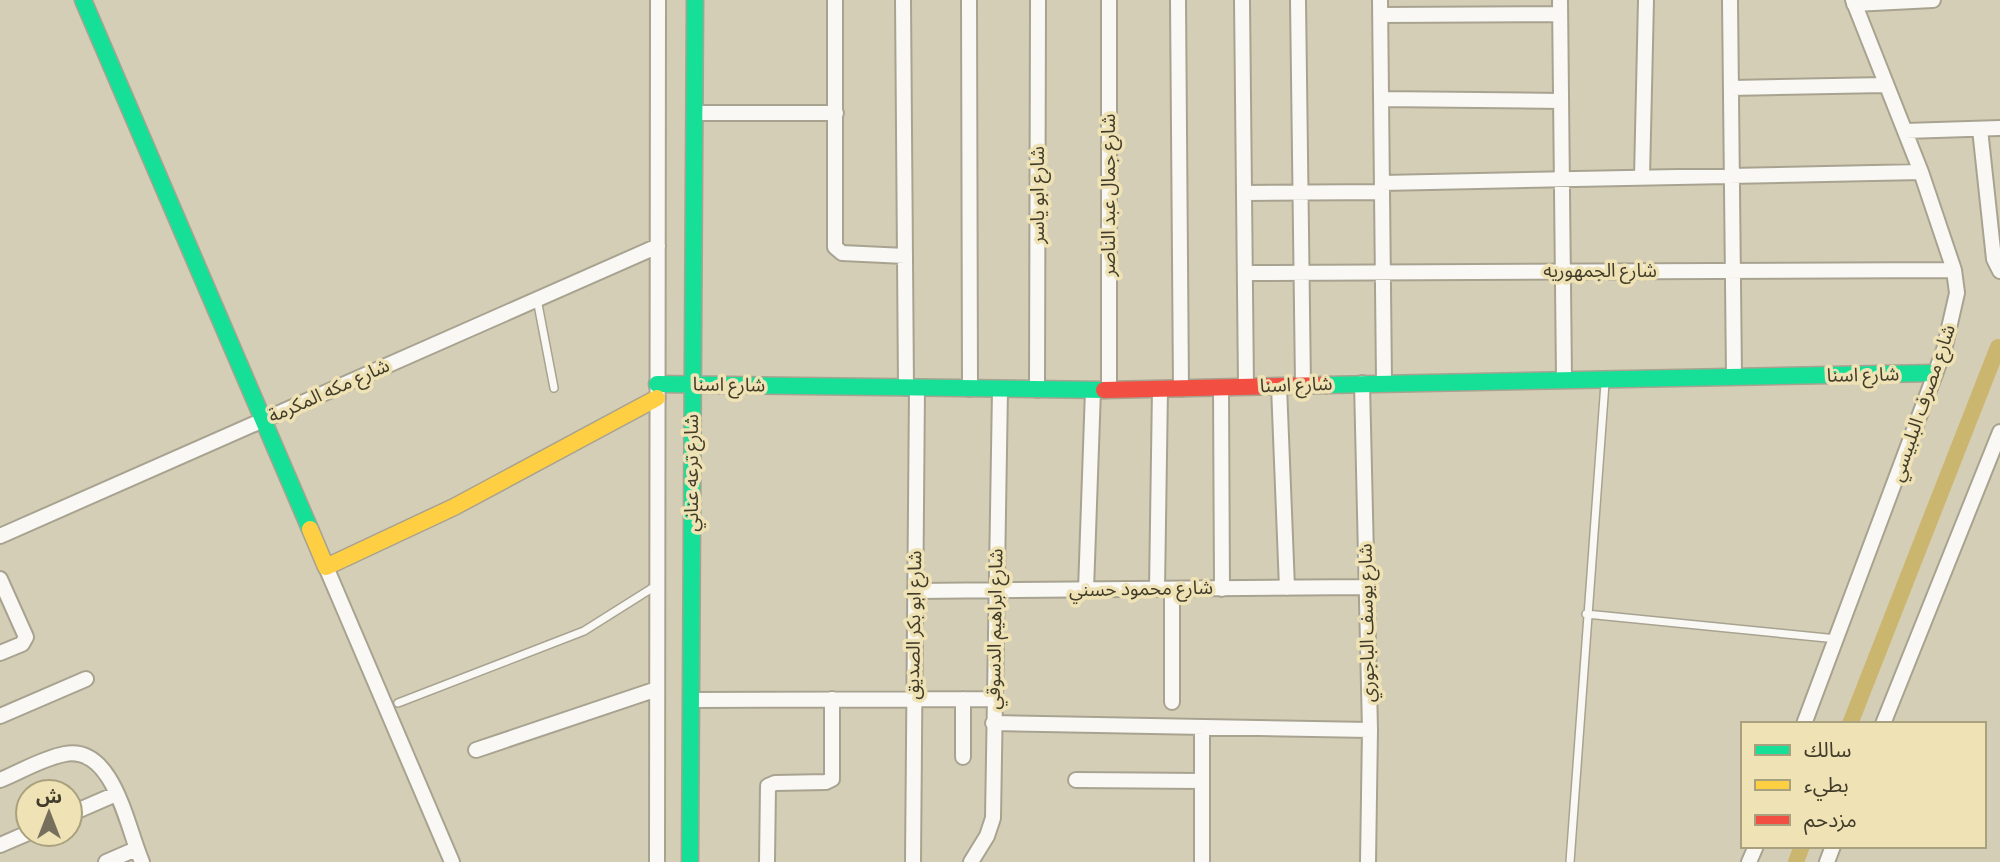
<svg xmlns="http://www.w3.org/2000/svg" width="2000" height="862" viewBox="0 0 2000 862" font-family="Signika,'Noto Sans Arabic',sans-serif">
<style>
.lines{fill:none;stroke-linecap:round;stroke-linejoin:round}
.canal{stroke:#cbb66f;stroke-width:16}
.lane-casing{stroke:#a8a390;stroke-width:10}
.street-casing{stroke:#a8a390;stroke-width:18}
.fast-casing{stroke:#a8a390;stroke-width:19}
.slow-casing{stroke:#a8a390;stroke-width:19}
.jam-casing{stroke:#a8a390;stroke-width:19}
.lane{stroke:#f9f8f4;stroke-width:7}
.street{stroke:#f9f8f4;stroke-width:14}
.fast{stroke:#16e098;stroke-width:16}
.slow{stroke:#ffcf43;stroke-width:16}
.jam{stroke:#f24e42;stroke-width:16}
.labels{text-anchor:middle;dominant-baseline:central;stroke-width:7;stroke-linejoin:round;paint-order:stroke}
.street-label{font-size:19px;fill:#413c2a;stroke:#efe2b5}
</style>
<rect width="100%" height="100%" fill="#d5ceb6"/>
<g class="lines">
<path class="canal" d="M1850,724L1998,347
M1796,862L1802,846"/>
<g class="lane-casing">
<path id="lane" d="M537,299L554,388
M1586,614L1837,639
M398,703L584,631L657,585
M1570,862L1605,383"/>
</g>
<g class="street-casing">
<path id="street" d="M835,0V247L842,253L905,256
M903,0L906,388
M969,0L970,389
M1178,0L1181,389
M1242,0L1246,387
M1298,0L1303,385
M1380,0L1384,382
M1560,0L1564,379
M1730,0L1734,377
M1854,4L1933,0
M1380,15L1560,14
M1731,88L1886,85
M1381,99L1561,101
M696,113H836
M1980,129L1994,259L2000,271
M1905,131L2000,128
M1642,177L1646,0
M1382,183L1921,172
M1244,193L1382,192
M1245,273L1954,270
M1362,383L1370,730L1368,862
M1279,386L1287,588
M1221,388L1222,589
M1037,390L1038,0
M1109,390V0
M0,536L658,246
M326,567L452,862
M0,579L26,637L22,644L0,653
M1157,589L1160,389
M1172,589V702
M1086,590L1093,390
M915,591L1366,587
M691,700L994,699
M0,716L86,679
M993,723L1370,730
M1804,724L1944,350L1957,293L1954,270L1921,172L1853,0
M1883,724L2000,432
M476,750L657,689
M963,757V699
M0,780C20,772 43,758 65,754C114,745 127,828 142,862
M1076,780L1202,781
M70,814L116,794
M0,845L28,833
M106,862L136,849
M657,862L658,0
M767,862L768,786L775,783L826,782L832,779V699
M913,862L917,388
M971,862L987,836L993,818L1000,390
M1202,862V729
M1749,862L1756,846
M1827,862L1833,846"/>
</g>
<g class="fast-casing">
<path id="fast" d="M83,0L310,529
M657,384L1104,390
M1326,385L1935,373
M690,862L695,0"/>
</g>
<g class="slow-casing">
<path id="slow" d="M310,529L326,567L454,507L657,398"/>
</g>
<g class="jam-casing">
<path id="jam" d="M1104,390L1326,385"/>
</g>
<use href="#lane" class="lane"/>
<use href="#street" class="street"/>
<use href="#fast" class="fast"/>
<use href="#slow" class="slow"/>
<use href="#jam" class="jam"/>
</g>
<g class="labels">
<g class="street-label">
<text transform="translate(1038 195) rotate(-90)">شارع ابو ياسر</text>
<text transform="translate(1109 195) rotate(-90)">شارع جمال عبد الناصر</text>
<text x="1600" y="271">شارع الجمهوريه</text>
<text transform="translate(1863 375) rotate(-1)">شارع اسنا</text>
<text transform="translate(729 385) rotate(1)">شارع اسنا</text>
<text transform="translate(1296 385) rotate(-2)">شارع اسنا</text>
<text transform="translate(329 391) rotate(-24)">شارع مكه المكرمة</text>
<text transform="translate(1923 403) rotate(-71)">شارع مصرف البلبيسي</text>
<text transform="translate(692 473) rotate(-90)">شارع ترعه عناني</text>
<text transform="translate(1141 589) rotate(-1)">شارع محمود حسني</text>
<text transform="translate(1367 623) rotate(-91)">شارع يوسف الباجوري</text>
<text transform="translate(914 625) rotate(-89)">شارع ابو بكر الصديق</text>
<text transform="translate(995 629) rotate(-89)">شارع ابراهيم الدسوقي</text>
</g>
</g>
<rect x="1741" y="722" width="245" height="126" fill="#efe2b5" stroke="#a9a07d" stroke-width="2"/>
<rect x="1755" y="745" width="35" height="10" fill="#16e098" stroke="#a9a07d" stroke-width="2"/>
<text x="1804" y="757" font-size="21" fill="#413c2a">سالك</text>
<rect x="1755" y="780" width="35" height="10" fill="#ffcf43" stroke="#a9a07d" stroke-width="2"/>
<text x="1804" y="792" font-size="21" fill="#413c2a">بطيء</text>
<rect x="1755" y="815" width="35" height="10" fill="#f24e42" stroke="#a9a07d" stroke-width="2"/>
<text x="1804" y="827" font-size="21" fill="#413c2a">مزدحم</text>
<g transform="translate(49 813)"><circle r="33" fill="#efe2b5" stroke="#a9a07d" stroke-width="2"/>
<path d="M0-5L12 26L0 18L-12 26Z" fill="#756f5b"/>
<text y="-10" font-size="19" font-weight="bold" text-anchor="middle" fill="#413c2a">ش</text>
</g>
</svg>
